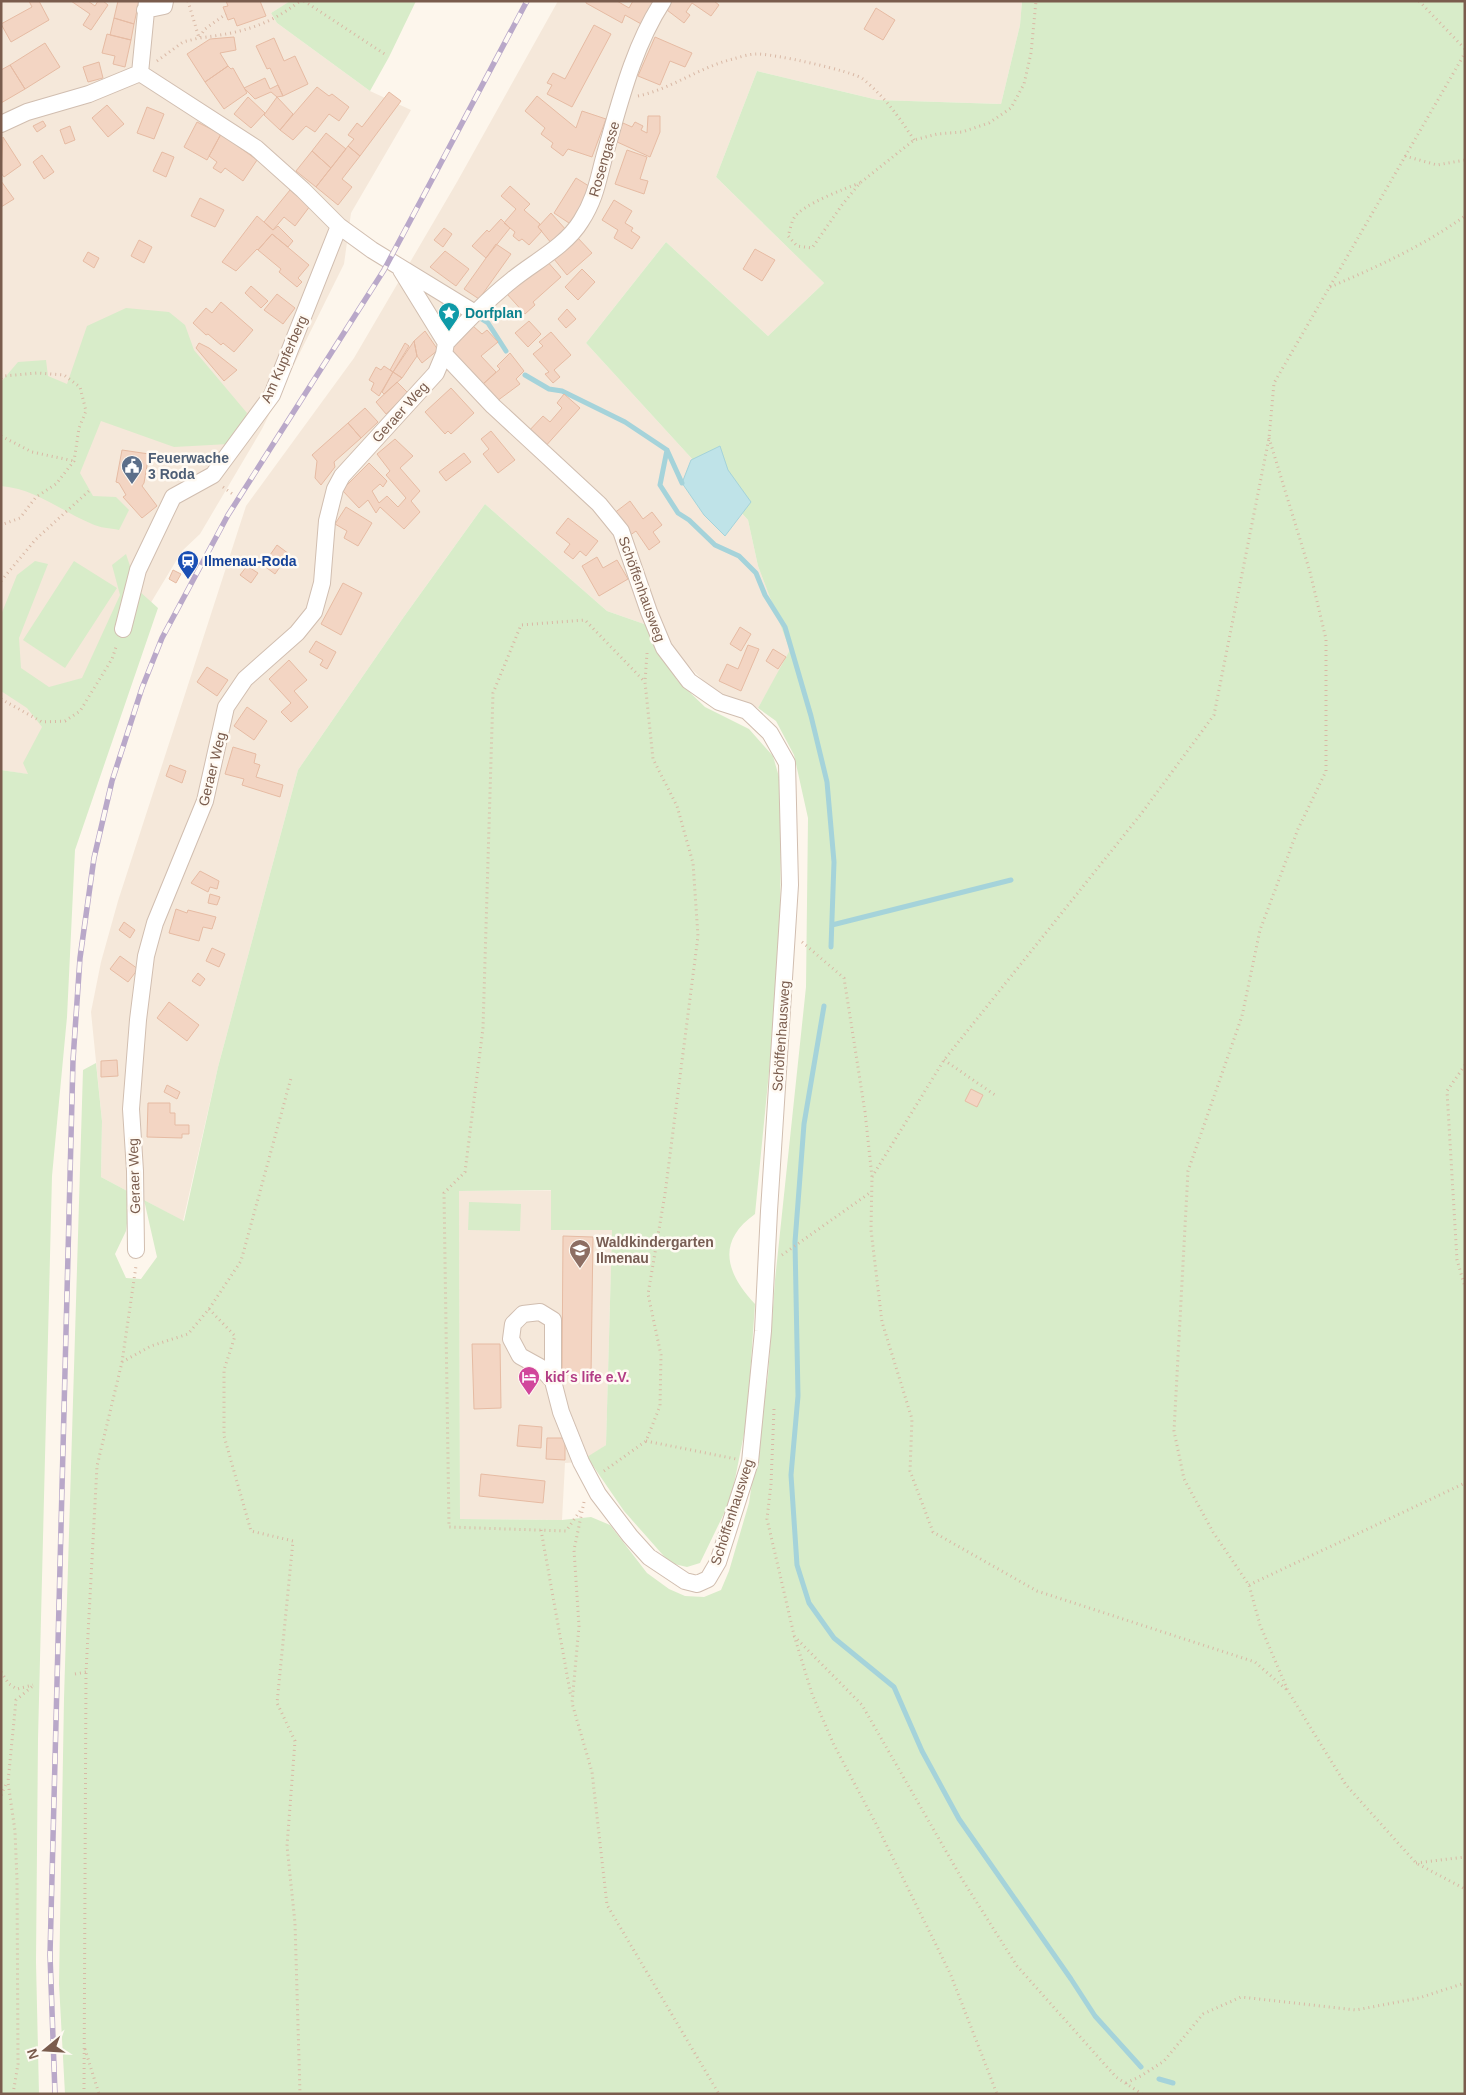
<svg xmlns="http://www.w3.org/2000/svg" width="1466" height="2095" viewBox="0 0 1466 2095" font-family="Helvetica,sans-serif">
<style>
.residential{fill:#f5e8da}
.green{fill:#d8ecc9}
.water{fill:#bfe3e8;stroke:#a5d3da}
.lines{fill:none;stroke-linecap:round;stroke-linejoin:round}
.stream{stroke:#a5d3da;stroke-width:5}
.building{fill:#f3d5c3;stroke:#e6bba3}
.minor-casing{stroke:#d1beb0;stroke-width:18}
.path{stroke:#d9b8a5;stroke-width:3;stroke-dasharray:1 4;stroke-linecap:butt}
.minor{stroke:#fff;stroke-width:16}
.rail-casing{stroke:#b9a8c9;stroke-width:5.5}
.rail{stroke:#fffaf3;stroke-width:4;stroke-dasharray:11;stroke-linecap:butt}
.labels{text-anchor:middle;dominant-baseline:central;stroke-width:5;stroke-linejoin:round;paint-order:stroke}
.street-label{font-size:14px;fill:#7a5c4d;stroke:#fffaf3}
.culture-label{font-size:14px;font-weight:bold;fill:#0d838f;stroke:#fffaf3;text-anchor:start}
.service-label{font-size:14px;font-weight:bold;fill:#4e5e75;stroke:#fffaf3;text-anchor:start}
.transit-label{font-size:14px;font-weight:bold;fill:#164399;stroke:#fffaf3;text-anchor:start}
.education-label{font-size:14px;font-weight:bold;fill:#785e54;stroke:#fffaf3;text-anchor:start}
.hotel-label{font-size:14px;font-weight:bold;fill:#b23c85;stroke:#fffaf3;text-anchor:start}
</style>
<rect width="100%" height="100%" fill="#fdf6ec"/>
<path class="residential" d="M1,1H290L271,13L277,23L370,91L411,110L351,213L344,264L262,429L200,534L182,551L126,644L57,779L1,770Z
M558,1H1022L1020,25L1001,104L878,100L757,71L716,177L824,283L768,336L666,242L586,343L748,520L758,566L791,651L758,708L718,695L647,625L607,611L485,504L403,618L298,770L218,1067L183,1221L101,1177L102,1121L91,1012L101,962L118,901L246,506L354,358L457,182Z
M612,1190V1230L606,1445L581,1462L565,1463L562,1520L460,1519L459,1191Z"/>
<path class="green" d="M290,1H416L389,57L370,91L277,23L271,13Z
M1022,1H1465V2094H65L59,1984L64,1699L83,1070L96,1063L102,1121L101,1177L131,1193L126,1231L115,1254L126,1278L141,1279L157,1257L144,1200L184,1221L218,1067L298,770L403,618L485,504L607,611L647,625L677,680L705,707L749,729L773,756L781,784L780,960L755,1214C716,1242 726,1273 755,1304L747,1419L731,1499L700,1563L687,1567L670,1563L624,1511L587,1457L606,1445L612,1230H551V1190L459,1191L460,1519L562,1520L591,1517L610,1525L647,1573L669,1589L685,1596L704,1597L721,1590L729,1571L749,1503L768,1376L775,1280L806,987L808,818L794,755L776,721L758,708L790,650L758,566L748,520L586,343L666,242L768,336L824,283L716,177L757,71L878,100L1001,104L1020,25Z
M126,308L169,312L185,325L194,350L247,413L242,425L229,444L174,447L101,421L80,473L93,496L116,497L129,510L119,530C110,528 100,528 92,524C61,511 36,489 1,486V382L18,362L46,360L48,376L67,384L87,326Z
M126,554L138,590L158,608L75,850L67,1017L52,1176L38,1739L36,1962L39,2094H1V770L28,774L23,763L42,727L27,708L1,691V615L17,575L35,561L48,564L19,638L21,668L49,687L82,678L120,595L112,565Z
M74,561L117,588L65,668L23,640Z
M469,1202L521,1204L520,1231L468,1230Z"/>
<path class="water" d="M720,446L728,470L751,502L725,536L704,515L682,483L691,460Z"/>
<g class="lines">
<path class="stream" d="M480,318L488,323L506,351
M525,375L549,389L562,391L625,422L667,450L682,483
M667,450L660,485L678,513L689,520L715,545L739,556L756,573L765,595L785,627L811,716L827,782L834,862L831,947
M832,925L1011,880
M824,1006L804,1124L795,1242L798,1396L791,1475L797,1565L809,1603L834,1638L894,1687L922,1751L959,1819L1071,1979L1095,2016L1141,2067
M1159,2079L1173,2083"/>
</g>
<path class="building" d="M29,1H39L49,20L11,42L1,24L32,7Z
M71,1H88L95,6L98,1H103L108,5L91,30L83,25L90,14Z
M118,1H139L134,24L114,18Z
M226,1H260L266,16L237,26L234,18L228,20L223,7L228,6Z
M586,1H617L629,8L633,1H656L643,25L625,15L622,23L586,3Z
M667,1H714L719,5L711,16L692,3L686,12L690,15L684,23L663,7Z
M876,8L895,20L883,40L864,29Z
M114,18L134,24L131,40L110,35Z
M594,25L611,34L572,107L547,94L552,85L547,83L553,73L565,79Z
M107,34L131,40L125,67L113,64L115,56L102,53Z
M234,37L236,50L220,53L228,66L205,82L187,54L210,39Z
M655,37L692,53L685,67L670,61L660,85L638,76Z
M274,38L284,61L295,56L308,84L283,96L270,68L267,69L256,46Z
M45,43L60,67L25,89L10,65Z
M99,62L103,78L88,82L83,67Z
M10,65L25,89L1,103V70Z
M228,66L231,69L233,68L247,93L224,109L205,82Z
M265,78L270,89L278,85L283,96L277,97L271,92L255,99L244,88Z
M317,87L329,96L332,94L349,107L339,121L329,114L315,132L306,126L293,140L280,130Z
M389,92L401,101L360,156L348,146L354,139L348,135L357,123L362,127Z
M537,96L576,128L582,111L606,119L592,157L568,149L563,156L551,147L553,143L541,134L545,128L525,111Z
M248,97L265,113L251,128L234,114Z
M277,97L293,114L280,130L264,115Z
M107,105L124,124L108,137L92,118Z
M147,107L164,114L154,139L137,133Z
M648,116H660V132L650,157L615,141L623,123L632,127L635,122L643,126L641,130L647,133Z
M43,121L46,126L37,132L33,126Z
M197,122L221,134L207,160L184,147Z
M70,126L75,140L65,144L60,130Z
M326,133L346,149L331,168L312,151Z
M221,134L257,160L243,181L225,168L221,173L213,168L217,162L209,156Z
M3,137L21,165L4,177L1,173Z
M348,146L360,156L342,179L352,187L338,205L316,187Z
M627,150L647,157L640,179L648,181L644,194L615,184Z
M312,151L331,168L316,187L296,171Z
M162,152L174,157L166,177L153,171Z
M42,155L54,172L44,179L33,162Z
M576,178L592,188L572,225L554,213Z
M1,181L14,199L1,207Z
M510,186L530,204L524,210L540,224L538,227L542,231L529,245L522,239L519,241L513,236L515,232L504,223L516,209L501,196Z
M290,190L310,206L295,226L284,217L273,230L264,222Z
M200,198L224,210L215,227L191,216Z
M614,200L632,211L625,223L633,228L631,231L640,237L632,249L614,238L618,230L602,220Z
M551,213L567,231L552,244L538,227Z
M257,216L273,230L278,226L293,241L288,247L272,234L258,250L257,249L236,271L222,262Z
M501,219L510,228L486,258L472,246L487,230L489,232Z
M444,228L452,234L443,247L434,240Z
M272,234L309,265L298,278L302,282L297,287L279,272L281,269L258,250Z
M577,237L592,253L567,275L554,259Z
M139,240L152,247L144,263L131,256Z
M496,244L511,254L479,299L464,289Z
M755,249L775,260L762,281L743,269Z
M445,251L469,269L456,286L430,267Z
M88,252L99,258L94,268L83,261Z
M546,260L561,277L533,302L535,305L525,314L507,294Z
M582,269L595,282L578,300L565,287Z
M251,286L268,301L261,308L245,293Z
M277,294L295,308L283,324L264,310Z
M221,302L253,330L234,352L223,343L221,345L208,334L206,335L193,323L206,308L212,313Z
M567,309L576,319L566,328L558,319Z
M529,321L541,334L528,347L515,333Z
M473,326L482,334L487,330L498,342L481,356L496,372L482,385L451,349Z
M425,331L438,350L422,363L417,356L414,341Z
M551,332L571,355L554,370L560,377L553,383L545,374L549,372L533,354L543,346L539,342Z
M414,341L417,356L402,378L393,372Z
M199,343L209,348L237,370L224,381L196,348Z
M405,343L409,346L393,372L390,370Z
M510,353L524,371L516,379L520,384L497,401L482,385L500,369L497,366Z
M384,366L393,372L379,396L371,390L374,383L369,380L376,367L381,370Z
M393,372L402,378L384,394L382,392Z
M397,382L408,393L386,414L376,402Z
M451,388L474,413L451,434L448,431L445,434L425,412Z
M564,394L580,408L543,449L526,434L543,416L550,422L562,408L557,403Z
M365,408L378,422L361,438L348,423Z
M348,423L361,438L334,462L335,467L321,485L315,478L317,461L312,455Z
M491,431L515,460L498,473L483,454L489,449L481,439Z
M395,439L413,456L400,468L420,491L411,501L420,512L404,529L380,507L376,513L368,500L359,508L342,490L369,463L387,481L383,487L380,484L372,491L379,503L387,496L398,507L406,498L386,475L390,471L377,454Z
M122,450L149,454L144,483L142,486L157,506L142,518L123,497L126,495L119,483L116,482Z
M464,453L471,462L446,481L439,472Z
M630,501L643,519L652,512L662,525L653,532L660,542L649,550L636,531L629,536L613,514Z
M346,507L372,523L358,546L344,538L347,531L335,524Z
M568,518L598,541L586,556L580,551L573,559L564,552L570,544L556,533Z
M277,545L289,554L275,574L263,565Z
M597,557L603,568L617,560L628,579L599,596L582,566Z
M247,566L258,573L251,583L240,575Z
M173,570L181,574L176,583L169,579Z
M343,583L362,593L341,635L321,624Z
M740,627L751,634L741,651L730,644Z
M316,641L336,652L327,669L320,665L323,660L309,652Z
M748,645L759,649L741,691L719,681L727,664L738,669Z
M773,649L786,657L778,669L766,661Z
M289,660L307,680L294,691L308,707L291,722L281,712L291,703L269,679Z
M207,667L228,680L217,696L197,682Z
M247,707L267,721L254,740L234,726Z
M233,747L256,754L254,763L260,765L256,777L283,785L280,797L242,785L244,779L225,774Z
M170,765L186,771L182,783L166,776Z
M200,871L219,881L217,889L210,887L208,892L191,883Z
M210,894L220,897L217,905L208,903Z
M176,909L187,913L188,910L216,917L212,929L203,927L199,941L169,933Z
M124,922L135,930L130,938L119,930Z
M212,948L225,954L219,967L206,961Z
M120,956L138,969L128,982L110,969Z
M198,973L205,979L200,986L192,981Z
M169,1002L199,1025L187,1041L157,1018Z
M117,1060L118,1076L101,1077V1061Z
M167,1085L180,1092L177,1099L164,1092Z
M971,1089L983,1095L977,1107L965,1101Z
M148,1103H170V1113H175V1125H189V1134H182V1138L147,1137Z
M563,1236L593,1237L591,1376L562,1375Z
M472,1344H500L501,1408L474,1409Z
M519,1425L542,1427L541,1448L517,1446Z
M547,1438H565V1460L546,1459Z
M481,1474L545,1481L543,1503L479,1496Z"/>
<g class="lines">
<g class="minor-casing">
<path id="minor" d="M145,10L164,6L165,1
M140,73L256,148L303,190L339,226L372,250L475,313
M140,73L147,1
M1,124L27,112L89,94L140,73
M401,270L446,343
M444,354L493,406L599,504L621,531L649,612L664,648L689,681L719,702L747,711L770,733L787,763L790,885L769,1211L763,1331L750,1462L718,1562L708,1579L697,1584L685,1581L649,1557L630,1536L598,1494L581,1462L561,1412L553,1381V1320L540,1312L523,1314L513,1324L511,1339L520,1356L540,1367L553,1381
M123,629L138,570L173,497L213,475L272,395L339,226
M136,1250L135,1171L131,1109L138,1020L146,956L155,923L205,801L226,707L245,679L297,633L314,612L322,583L327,521L335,489L342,476L436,373L444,354L446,343C467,321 488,299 512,280C534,262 566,246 581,221C596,198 598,179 605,154C620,102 633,47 663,1"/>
</g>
<path class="path" d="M188,1L199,38C239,33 267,27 300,1
M304,1L386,55
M1419,1L1465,49
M157,61L183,42L199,38L205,29L226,14
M638,96C671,89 700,67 733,59C740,57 749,54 756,54C770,53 853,71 863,79C885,97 899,117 914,140
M1405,156L1437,165L1465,160
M860,183C846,188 801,205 794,218C791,223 790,231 788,236L797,246L812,248L842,205L860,183L914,140L937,134L962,132L989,123L1011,108L1024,84L1031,53L1036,1
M1330,287C1377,267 1423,246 1465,216
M1,378L4,376L37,373L64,375L80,387L86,411L79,428L74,461L56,484L36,497L20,518L1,525
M1,436L32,452L74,461
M1269,438L1310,572L1326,639V771L1298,829L1260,930L1242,1016L1188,1171L1174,1431L1184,1479L1213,1532L1249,1585L1260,1625L1288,1691L1346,1785L1416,1863L1465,1889
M223,487L234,495
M1,581L36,539L90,490
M1,699L42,722L65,721L80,711L112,659L117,644
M802,942L844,978L865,1112L872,1177L871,1230L882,1322L912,1419L910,1471L933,1532L1037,1591L1255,1662L1288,1691
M944,1060L995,1095
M1465,1065L1447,1091L1457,1260L1465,1287
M872,1177L944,1060L1141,814L1214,715L1269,438L1274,383L1465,53
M782,1255L871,1192
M209,1309L235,1336L224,1370V1436L251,1531L293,1541L277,1703L295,1741L287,1846L295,1923L300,2094
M122,1362L151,1346L188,1334L209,1309L241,1261L291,1078
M774,1409L771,1484L767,1519L794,1635L812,1694L834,1745L875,1822L950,1973L997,2094
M646,1441L736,1459
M604,1471L646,1441L660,1406L661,1355L648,1294L665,1194L698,936L693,863L677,806L653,759L645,682L647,653
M584,1502L574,1550L579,1626L572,1703L592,1772L607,1905L719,2094
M580,1511L566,1531L449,1527L444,1193L465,1172L483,1028L493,693L521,625L585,620L645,682
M541,1530L571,1697
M1249,1585L1465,1483
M794,1636L862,1705L962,1879L1017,1966L1116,2077L1142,2094
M1,1672L9,1684L17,1689L33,1685
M75,1674L86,1672
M1,1795L7,1782
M1416,1863L1465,1857
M85,2049L99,2094
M1126,2083L1141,2076L1164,2061L1203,2014L1241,1997L1356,2010L1419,1998L1465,1983
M13,2094L18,2064L17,1880L15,1831L8,1782L16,1700L34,1685
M84,2094L86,1672L97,1466L122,1362L136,1266"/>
<use href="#minor" class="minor"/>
<g class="rail-casing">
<path id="rail" d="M55,2094L50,1955L73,1060L80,958L94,858L112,781L142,688L162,638L228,515L384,270L527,1"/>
</g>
<use href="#rail" class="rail"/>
</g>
<defs>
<g id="sight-pin" transform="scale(1.125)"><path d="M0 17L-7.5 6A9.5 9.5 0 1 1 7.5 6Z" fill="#0f9aa8" stroke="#fffaf3"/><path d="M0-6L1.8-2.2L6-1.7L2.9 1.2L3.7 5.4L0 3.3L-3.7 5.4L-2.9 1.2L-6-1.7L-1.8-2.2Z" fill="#fff"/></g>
<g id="civic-pin" transform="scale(1.125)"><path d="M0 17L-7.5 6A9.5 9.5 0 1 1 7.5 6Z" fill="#5c6f8a" stroke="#fffaf3"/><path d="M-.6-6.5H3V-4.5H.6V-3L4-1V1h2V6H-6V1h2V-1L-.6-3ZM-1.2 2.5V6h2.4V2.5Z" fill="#fff"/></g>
<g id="station-pin" transform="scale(1.125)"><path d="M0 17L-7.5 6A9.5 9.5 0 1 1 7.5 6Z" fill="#1a4fb4" stroke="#fffaf3"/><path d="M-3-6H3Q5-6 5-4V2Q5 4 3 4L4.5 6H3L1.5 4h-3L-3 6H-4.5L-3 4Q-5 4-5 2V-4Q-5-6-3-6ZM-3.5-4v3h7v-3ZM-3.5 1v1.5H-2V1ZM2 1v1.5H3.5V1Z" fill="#fff"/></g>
<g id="school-pin" transform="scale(1.125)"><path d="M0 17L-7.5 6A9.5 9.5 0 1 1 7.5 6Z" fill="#8d6e63" stroke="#fffaf3"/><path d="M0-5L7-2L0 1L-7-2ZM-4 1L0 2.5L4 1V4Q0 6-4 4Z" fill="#fff"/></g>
<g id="hotel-pin" transform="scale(1.125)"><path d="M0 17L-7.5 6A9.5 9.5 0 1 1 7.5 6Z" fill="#d1479c" stroke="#fffaf3"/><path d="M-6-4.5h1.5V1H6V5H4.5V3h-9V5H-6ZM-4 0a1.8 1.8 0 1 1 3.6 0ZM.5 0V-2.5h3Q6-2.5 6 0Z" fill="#fff"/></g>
</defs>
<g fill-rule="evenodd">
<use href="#sight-pin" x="449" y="313"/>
<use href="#civic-pin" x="132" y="466"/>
<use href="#station-pin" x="188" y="561"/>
<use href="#school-pin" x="580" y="1250"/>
<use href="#hotel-pin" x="529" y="1377"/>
</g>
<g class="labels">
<g class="street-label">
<text transform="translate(604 159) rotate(-74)">Rosengasse</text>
<text transform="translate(284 359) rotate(-66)">Am Kupferberg</text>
<text transform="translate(400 412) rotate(-48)">Geraer Weg</text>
<text transform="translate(642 589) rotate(70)">Schöffenhausweg</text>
<text transform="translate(212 769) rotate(-76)">Geraer Weg</text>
<text transform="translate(781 1036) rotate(-86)">Schöffenhausweg</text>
<text transform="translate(134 1176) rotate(-92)">Geraer Weg</text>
<text transform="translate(732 1512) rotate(-72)">Schöffenhausweg</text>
</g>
<g class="culture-label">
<text x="465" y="313">Dorfplan</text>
</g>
<g class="service-label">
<text x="148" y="458">Feuerwache<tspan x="148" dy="16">3 Roda</tspan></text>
</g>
<g class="transit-label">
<text x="204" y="561">Ilmenau-Roda</text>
</g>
<g class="education-label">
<text x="596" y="1242">Waldkindergarten<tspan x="596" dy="16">Ilmenau</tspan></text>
</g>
<g class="hotel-label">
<text x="545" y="1377">kid´s life e.V.</text>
</g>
</g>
<rect width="1466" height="2095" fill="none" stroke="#7a5c4d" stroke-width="5"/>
<g transform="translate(45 2050) rotate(252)" stroke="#fffaf3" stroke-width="4" paint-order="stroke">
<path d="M0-4L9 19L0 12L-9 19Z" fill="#7a5c4d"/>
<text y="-8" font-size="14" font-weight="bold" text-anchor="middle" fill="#7a5c4d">N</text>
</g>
</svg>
